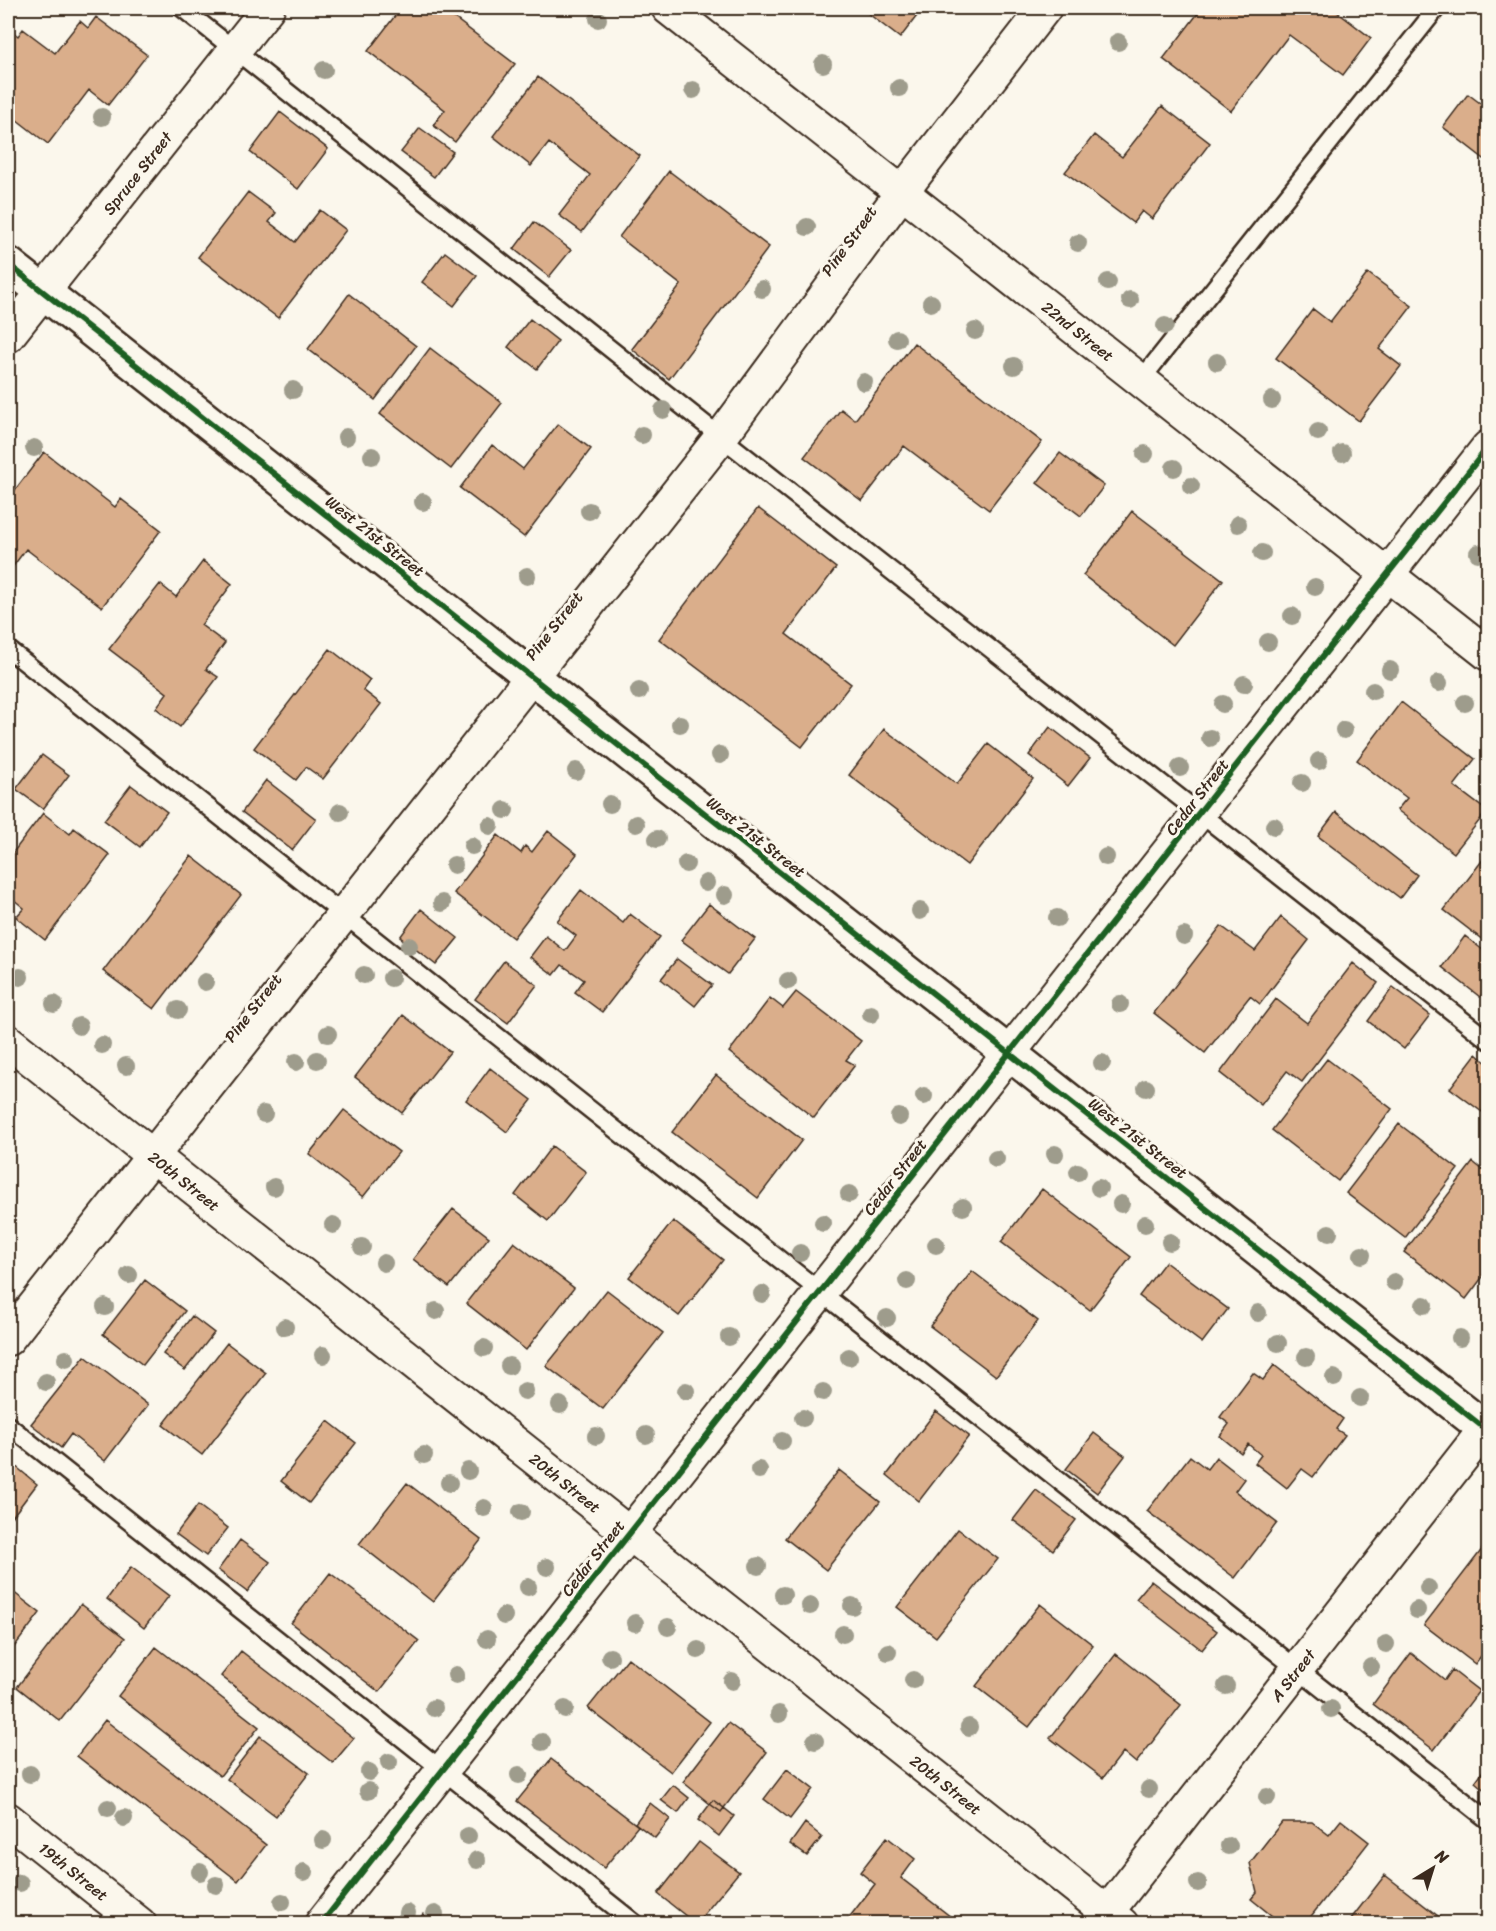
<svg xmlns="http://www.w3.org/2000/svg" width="1496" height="1931" viewBox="0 0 1496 1931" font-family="Sriracha,sans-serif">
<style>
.building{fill:#daae8b;stroke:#3b2a1e;stroke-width:1.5}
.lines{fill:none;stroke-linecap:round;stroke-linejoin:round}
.service-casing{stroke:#3b2a1e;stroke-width:21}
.minor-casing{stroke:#3b2a1e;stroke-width:36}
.tertiary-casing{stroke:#3b2a1e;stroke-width:38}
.service{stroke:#fbf7ec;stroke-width:16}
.minor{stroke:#fbf7ec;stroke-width:32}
.tertiary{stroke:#fbf7ec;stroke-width:33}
.cycleway-casing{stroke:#fbf7ec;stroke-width:10}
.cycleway{stroke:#1b5e20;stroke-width:6}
.tree{fill:#9e9c8c}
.labels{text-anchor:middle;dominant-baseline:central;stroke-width:6;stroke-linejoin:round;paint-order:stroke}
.street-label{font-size:16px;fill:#3b2a1e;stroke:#fbf7ec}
</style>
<rect width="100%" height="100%" fill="#fbf7ec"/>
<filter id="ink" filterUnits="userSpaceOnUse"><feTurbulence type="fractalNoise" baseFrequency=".0167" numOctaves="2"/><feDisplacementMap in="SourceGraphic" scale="12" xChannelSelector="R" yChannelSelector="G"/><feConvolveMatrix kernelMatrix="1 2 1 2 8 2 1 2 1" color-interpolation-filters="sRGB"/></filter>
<g filter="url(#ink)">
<path class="building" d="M401,8H441L515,64L455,142L433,125L445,110L368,51Z
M861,8H923L900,38Z
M1202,8H1332L1371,38L1343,75L1289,35L1231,111L1163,59Z
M96,17L147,55L108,105L89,90L48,144L8,113V28L18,36L23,29L55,53L80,21L88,28Z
M538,77L640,156L582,232L559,215L590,175L549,143L531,166L493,136Z
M1468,94L1488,109V162L1443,127Z
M1162,106L1210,143L1152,219L1142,211L1133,223L1065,172L1094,135L1122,157Z
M280,112L328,149L298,189L250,152Z
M420,128L453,152L434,177L401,152Z
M669,171L769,247L669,379L632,349L681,285L619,237Z
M248,192L276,213L269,222L295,242L320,210L346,230L278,318L198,257Z
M534,222L571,250L549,277L514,249Z
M445,252L477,276L454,306L422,282Z
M1368,273L1412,306L1379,349L1401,366L1359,421L1276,358L1313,309L1330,322Z
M349,294L416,346L375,400L308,349Z
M530,319L558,341L537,369L508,347Z
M914,343L1042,442L989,510L904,446L862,501L804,457L841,409L855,420Z
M430,348L502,403L451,469L380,414Z
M558,424L591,449L524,537L460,488L492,445L523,469Z
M44,452L115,507L121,499L161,530L102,607L26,549L8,573V499Z
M1060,453L1104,486L1081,516L1037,483Z
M758,508L836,568L786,634L851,684L802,747L659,639Z
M1132,511L1223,580L1173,645L1083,575Z
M203,561L232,584L201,625L225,643L206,669L218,677L180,727L156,708L167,693L109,649L160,584L176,597Z
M330,649L370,680L363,690L381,704L323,779L306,767L296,780L254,748Z
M1401,702L1475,759L1454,786L1487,811L1454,853L1397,810L1407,798L1357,760Z
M1050,727L1090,758L1068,786L1029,755Z
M884,729L957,784L988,744L1033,779L967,865L849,775Z
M42,755L69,775L43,809L16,789Z
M266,780L316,819L292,850L242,812Z
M131,785L167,812L140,847L104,820Z
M8,793L14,797L8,805Z
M1336,812L1417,875L1400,898L1318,836Z
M43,813L70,834L74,828L110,855L45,940L16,917L24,908L8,895V859Z
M548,831L577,854L513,938L454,893L498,835L521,853L525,846L532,852Z
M1488,853V944L1444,910Z
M191,856L241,895L154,1009L103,971Z
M581,890L623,923L630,914L660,937L602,1012L575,992L584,980L562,965L554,975L530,957L546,936L565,951L576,936L557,921Z
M709,904L755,939L728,974L681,940Z
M421,909L458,938L436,965L400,937Z
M1281,917L1309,940L1260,1004L1250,996L1205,1053L1154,1013L1221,926L1255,951Z
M1465,936L1488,954V986L1480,997L1442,967Z
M677,959L712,985L695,1006L661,979Z
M504,961L537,985L508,1023L475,999Z
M1353,963L1378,983L1302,1082L1287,1071L1261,1105L1220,1073L1276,999L1307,1023Z
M1393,987L1430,1015L1404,1049L1368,1021Z
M796,992L861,1041L846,1060L855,1065L814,1118L729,1052L770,998L783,1008Z
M403,1015L450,1052L402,1113L355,1077Z
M1476,1054L1488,1064V1103L1482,1112L1450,1088Z
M1327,1059L1392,1109L1338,1181L1272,1130Z
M490,1068L532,1100L507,1132L466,1100Z
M716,1075L802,1140L758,1198L672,1132Z
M344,1110L399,1152L363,1197L309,1154Z
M1399,1124L1458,1169L1405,1238L1346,1193Z
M552,1146L586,1172L548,1221L515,1195Z
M1473,1162L1488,1174V1270L1466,1299L1404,1252Z
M1042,1189L1131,1257L1090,1310L1001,1242Z
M453,1209L489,1237L449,1287L413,1259Z
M673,1221L723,1260L679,1316L629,1277Z
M514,1242L574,1288L526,1350L466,1303Z
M1165,1262L1228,1309L1202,1343L1139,1296Z
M972,1271L1038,1321L996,1376L930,1326Z
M145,1280L185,1311L143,1365L103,1334Z
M607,1290L663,1333L603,1409L546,1366Z
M192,1316L214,1333L185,1370L163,1354Z
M227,1343L266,1373L202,1455L163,1425Z
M85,1356L148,1405L105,1461L71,1434L61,1448L31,1424Z
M1274,1365L1343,1419L1336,1429L1345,1435L1313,1477L1302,1469L1287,1488L1255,1463L1261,1455L1248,1444L1241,1453L1220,1436L1229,1424L1220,1417L1253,1373L1263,1380Z
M936,1411L969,1436L919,1501L887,1475Z
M328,1421L356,1443L309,1503L281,1481Z
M1094,1433L1125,1456L1097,1493L1066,1469Z
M1190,1456L1207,1469L1216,1457L1244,1479L1235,1491L1277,1523L1235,1578L1147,1511Z
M8,1460L37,1484L12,1517L8,1513Z
M839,1470L880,1502L826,1570L785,1538Z
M407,1483L481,1540L433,1602L359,1544Z
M1036,1490L1076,1520L1053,1550L1013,1520Z
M198,1505L228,1528L206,1556L176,1534Z
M958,1529L998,1559L936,1637L897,1607Z
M240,1540L270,1562L247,1592L218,1570Z
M1483,1548L1488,1552V1655L1484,1652L1475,1664L1424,1625Z
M131,1567L169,1596L144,1628L107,1599Z
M330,1573L419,1641L379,1692L291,1623Z
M1151,1581L1217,1631L1202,1650L1136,1599Z
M8,1588L40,1613L8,1655Z
M81,1604L125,1638L60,1721L17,1687Z
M1040,1604L1093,1645L1029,1727L976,1686Z
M156,1647L259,1727L220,1776L118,1696Z
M241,1651L354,1738L333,1763L221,1676Z
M1411,1653L1445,1680L1452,1670L1479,1691L1434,1750L1373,1704Z
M1116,1654L1181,1705L1136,1763L1123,1752L1103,1778L1050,1738Z
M628,1658L710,1722L671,1772L588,1708Z
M105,1720L266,1845L238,1881L77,1756Z
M728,1723L767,1752L724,1808L713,1800L710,1804L683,1782Z
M260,1736L309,1773L276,1816L227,1779Z
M551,1759L638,1826L604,1868L517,1801Z
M1488,1764V1793L1475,1782Z
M787,1769L813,1789L790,1819L764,1799Z
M673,1785L689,1798L678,1813L661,1800Z
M713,1800L724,1808L721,1812L710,1804Z
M650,1803L670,1819L655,1838L635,1823Z
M710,1804L721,1812L724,1808L734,1816L719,1836L698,1820Z
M1341,1820L1369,1842L1305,1924H1282L1251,1899L1257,1892L1250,1863L1282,1822H1312L1329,1835Z
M805,1823L822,1837L807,1856L790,1844Z
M887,1837L915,1859L901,1878L960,1924H844L875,1884L860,1872Z
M699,1842L739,1872L696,1924L658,1894Z
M1385,1875L1443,1920L1440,1924H1347Z
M423,1914L436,1924H416Z"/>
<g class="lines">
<g class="service-casing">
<path id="service" d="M182,8L721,437L1488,1040
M1141,380L1437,8
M8,649L1488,1820
M8,1425L636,1924"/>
</g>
<g class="minor-casing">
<g id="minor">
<path id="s1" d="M668,8L1488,654"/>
<path id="s2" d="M8,336L268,8"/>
<path id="s3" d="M8,1041L1122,1924"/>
<path d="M8,1339L721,437L902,192L1045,8"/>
<path id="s4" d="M8,1819L140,1924"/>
<path d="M321,1924L1488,447"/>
<path id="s5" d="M1098,1924L1488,1425"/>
</g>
</g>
<g class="tertiary-casing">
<path id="tertiary" d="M8,264L1488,1431"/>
</g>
<use href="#service" class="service"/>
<use href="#minor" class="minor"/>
<use href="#tertiary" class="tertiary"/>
<g class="cycleway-casing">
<path id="cycleway" d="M8,264L1488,1431
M321,1924L1488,447"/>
</g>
<use href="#cycleway" class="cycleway"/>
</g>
<g class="tree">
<circle cx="598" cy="19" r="9"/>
<circle cx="1118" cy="42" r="9"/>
<circle cx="823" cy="64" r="9"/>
<circle cx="324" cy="70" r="9"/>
<circle cx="899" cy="88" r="9"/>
<circle cx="693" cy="90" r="9"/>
<circle cx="102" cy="117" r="9"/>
<circle cx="807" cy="227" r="9"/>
<circle cx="1078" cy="243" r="9"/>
<circle cx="1108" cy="282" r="9"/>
<circle cx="762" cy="289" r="9"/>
<circle cx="1130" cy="300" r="9"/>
<circle cx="931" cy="303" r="9"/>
<circle cx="1165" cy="326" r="9"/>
<circle cx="975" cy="331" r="9"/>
<circle cx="897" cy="339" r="9"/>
<circle cx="1217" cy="362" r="9"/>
<circle cx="1014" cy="366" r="9"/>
<circle cx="864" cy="382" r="9"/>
<circle cx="293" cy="390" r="9"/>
<circle cx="1272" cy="400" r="9"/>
<circle cx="663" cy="410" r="9"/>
<circle cx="1318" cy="432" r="9"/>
<circle cx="642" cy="435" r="9"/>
<circle cx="346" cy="437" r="9"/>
<circle cx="34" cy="448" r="9"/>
<circle cx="1342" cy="453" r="9"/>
<circle cx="1145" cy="454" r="9"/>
<circle cx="372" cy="456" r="9"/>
<circle cx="1174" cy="468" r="9"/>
<circle cx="1191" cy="486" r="9"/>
<circle cx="423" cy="502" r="9"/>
<circle cx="589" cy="511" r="9"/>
<circle cx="1238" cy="524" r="9"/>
<circle cx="1262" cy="553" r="9"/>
<circle cx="1478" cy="553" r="9"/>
<circle cx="527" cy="576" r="9"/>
<circle cx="1315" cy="587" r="9"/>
<circle cx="1292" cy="616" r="9"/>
<circle cx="1268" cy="642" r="9"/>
<circle cx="1390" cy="670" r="9"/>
<circle cx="1439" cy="683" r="9"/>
<circle cx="1244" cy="684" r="9"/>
<circle cx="639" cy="691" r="9"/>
<circle cx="1373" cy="691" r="9"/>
<circle cx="1465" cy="703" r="9"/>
<circle cx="1223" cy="704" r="9"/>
<circle cx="680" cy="724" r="9"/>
<circle cx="1344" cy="730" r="9"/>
<circle cx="1210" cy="738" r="9"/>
<circle cx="720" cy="755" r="9"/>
<circle cx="1319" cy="761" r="9"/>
<circle cx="1180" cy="768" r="9"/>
<circle cx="576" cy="771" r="9"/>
<circle cx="1302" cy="783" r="9"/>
<circle cx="610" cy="804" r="9"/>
<circle cx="505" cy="810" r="9"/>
<circle cx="340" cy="812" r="9"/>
<circle cx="636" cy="824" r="9"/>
<circle cx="490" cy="826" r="9"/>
<circle cx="1274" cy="826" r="9"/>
<circle cx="657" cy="839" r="9"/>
<circle cx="472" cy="846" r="9"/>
<circle cx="1106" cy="857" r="9"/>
<circle cx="686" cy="864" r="9"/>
<circle cx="454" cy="865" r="9"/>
<circle cx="706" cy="883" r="9"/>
<circle cx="725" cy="895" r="9"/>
<circle cx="442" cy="903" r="9"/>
<circle cx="920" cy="911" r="9"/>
<circle cx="1057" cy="918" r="9"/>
<circle cx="1184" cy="936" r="9"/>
<circle cx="409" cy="946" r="9"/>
<circle cx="364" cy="975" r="9"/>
<circle cx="20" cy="977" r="9"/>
<circle cx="391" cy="978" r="9"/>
<circle cx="788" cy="981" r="9"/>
<circle cx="205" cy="982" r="9"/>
<circle cx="54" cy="1004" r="9"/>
<circle cx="1120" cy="1004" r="9"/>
<circle cx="178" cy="1010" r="9"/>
<circle cx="871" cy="1014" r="9"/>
<circle cx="79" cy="1026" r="9"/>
<circle cx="328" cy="1034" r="9"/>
<circle cx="102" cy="1045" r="9"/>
<circle cx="317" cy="1060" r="9"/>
<circle cx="296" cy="1062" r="9"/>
<circle cx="1102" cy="1063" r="9"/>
<circle cx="126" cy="1066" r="9"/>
<circle cx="1146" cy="1088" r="9"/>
<circle cx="924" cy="1096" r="9"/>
<circle cx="264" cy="1114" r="9"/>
<circle cx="899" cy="1117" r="9"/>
<circle cx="1055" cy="1154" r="9"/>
<circle cx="996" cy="1159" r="9"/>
<circle cx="1078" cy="1172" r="9"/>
<circle cx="274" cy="1187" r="9"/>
<circle cx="1099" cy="1188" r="9"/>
<circle cx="849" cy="1194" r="9"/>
<circle cx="1121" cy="1204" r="9"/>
<circle cx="963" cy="1207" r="9"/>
<circle cx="823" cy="1223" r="9"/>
<circle cx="1145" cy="1224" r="9"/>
<circle cx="333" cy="1225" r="9"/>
<circle cx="1329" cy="1233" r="9"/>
<circle cx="1170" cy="1242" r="9"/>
<circle cx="936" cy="1245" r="9"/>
<circle cx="362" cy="1247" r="9"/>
<circle cx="800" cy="1253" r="9"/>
<circle cx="1362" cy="1255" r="9"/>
<circle cx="384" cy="1263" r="9"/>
<circle cx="129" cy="1275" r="9"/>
<circle cx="907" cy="1281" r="9"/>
<circle cx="1394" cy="1282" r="9"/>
<circle cx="762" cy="1294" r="9"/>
<circle cx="1424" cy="1305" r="9"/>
<circle cx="105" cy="1307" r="9"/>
<circle cx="436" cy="1311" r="9"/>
<circle cx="1258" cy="1313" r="9"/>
<circle cx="887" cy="1318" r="9"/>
<circle cx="285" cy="1327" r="9"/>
<circle cx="729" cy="1337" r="9"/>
<circle cx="1460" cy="1338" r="9"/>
<circle cx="1278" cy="1343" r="9"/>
<circle cx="484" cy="1348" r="9"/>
<circle cx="323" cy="1355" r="9"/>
<circle cx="849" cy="1357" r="9"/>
<circle cx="1306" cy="1357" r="9"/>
<circle cx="66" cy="1359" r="9"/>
<circle cx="509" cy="1366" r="9"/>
<circle cx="1334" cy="1378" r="9"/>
<circle cx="46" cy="1382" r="9"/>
<circle cx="525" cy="1391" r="9"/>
<circle cx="686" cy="1391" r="9"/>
<circle cx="823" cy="1392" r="9"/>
<circle cx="1360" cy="1398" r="9"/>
<circle cx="560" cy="1405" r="9"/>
<circle cx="803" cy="1418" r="9"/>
<circle cx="646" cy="1435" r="9"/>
<circle cx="596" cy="1436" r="9"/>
<circle cx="782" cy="1441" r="9"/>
<circle cx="424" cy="1455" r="9"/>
<circle cx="759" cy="1470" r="9"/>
<circle cx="468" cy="1471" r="9"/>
<circle cx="449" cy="1483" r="9"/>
<circle cx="484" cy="1508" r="9"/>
<circle cx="521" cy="1512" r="9"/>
<circle cx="758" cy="1566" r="9"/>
<circle cx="547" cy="1567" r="9"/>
<circle cx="528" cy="1587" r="9"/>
<circle cx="1428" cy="1588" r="9"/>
<circle cx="783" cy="1595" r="9"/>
<circle cx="810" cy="1606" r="9"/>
<circle cx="852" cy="1606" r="9"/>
<circle cx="1417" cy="1610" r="9"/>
<circle cx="504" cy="1616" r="9"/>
<circle cx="635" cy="1623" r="9"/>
<circle cx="668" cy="1627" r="9"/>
<circle cx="843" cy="1634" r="9"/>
<circle cx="487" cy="1639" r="9"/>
<circle cx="1386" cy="1644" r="9"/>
<circle cx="698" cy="1650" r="9"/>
<circle cx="888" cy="1652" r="9"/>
<circle cx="610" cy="1657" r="9"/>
<circle cx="1371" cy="1667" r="9"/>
<circle cx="456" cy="1675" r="9"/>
<circle cx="913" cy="1680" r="9"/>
<circle cx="732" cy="1681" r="9"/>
<circle cx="1226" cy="1686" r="9"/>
<circle cx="434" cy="1708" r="9"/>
<circle cx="565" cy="1709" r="9"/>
<circle cx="1331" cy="1709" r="9"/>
<circle cx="779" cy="1714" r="9"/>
<circle cx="969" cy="1727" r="9"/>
<circle cx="815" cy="1741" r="9"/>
<circle cx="542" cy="1742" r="9"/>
<circle cx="389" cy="1762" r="9"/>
<circle cx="369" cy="1772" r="9"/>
<circle cx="30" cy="1774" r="9"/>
<circle cx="519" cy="1775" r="9"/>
<circle cx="1149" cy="1789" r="9"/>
<circle cx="368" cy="1791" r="9"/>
<circle cx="1267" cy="1797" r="9"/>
<circle cx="108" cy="1808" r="9"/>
<circle cx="124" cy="1818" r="9"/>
<circle cx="468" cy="1836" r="9"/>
<circle cx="323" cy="1840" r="9"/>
<circle cx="1229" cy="1846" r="9"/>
<circle cx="477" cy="1860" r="9"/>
<circle cx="200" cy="1872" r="9"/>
<circle cx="304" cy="1872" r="9"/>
<circle cx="20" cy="1883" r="9"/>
<circle cx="1198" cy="1883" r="9"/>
<circle cx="216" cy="1885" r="9"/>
<circle cx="282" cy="1902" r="9"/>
<circle cx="407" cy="1913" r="9"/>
<circle cx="435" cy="1914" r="9"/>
</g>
</g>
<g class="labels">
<g class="street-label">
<text stroke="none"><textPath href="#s2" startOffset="208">Spruce Street</textPath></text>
<text transform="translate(849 241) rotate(-54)">Pine Street</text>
<text stroke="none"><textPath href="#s1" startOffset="522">22nd Street</textPath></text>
<text transform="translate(375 536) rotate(38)">West 21st Street</text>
<text transform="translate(554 626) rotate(-52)">Pine Street</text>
<text transform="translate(1197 797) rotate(-52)">Cedar Street</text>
<text transform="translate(756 837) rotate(38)">West 21st Street</text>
<text transform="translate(253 1008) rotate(-52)">Pine Street</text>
<text transform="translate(1138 1138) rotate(38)">West 21st Street</text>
<text transform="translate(895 1177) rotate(-52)">Cedar Street</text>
<text stroke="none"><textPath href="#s3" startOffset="225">20th Street</textPath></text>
<text stroke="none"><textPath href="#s3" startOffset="711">20th Street</textPath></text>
<text transform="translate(593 1558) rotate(-52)">Cedar Street</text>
<text stroke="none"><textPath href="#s5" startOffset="316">A Street</textPath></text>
<text stroke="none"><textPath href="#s3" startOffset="1197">20th Street</textPath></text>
<text stroke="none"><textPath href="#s4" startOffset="84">19th Street</textPath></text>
</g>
</g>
<rect width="1496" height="1931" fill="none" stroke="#fbf7ec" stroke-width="30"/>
<rect x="15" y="15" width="1466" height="1901" fill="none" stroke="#3b2a1e" stroke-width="2" filter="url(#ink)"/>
<g transform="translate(1433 1868) rotate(38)" stroke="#fbf7ec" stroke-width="4.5" paint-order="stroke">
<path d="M0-4.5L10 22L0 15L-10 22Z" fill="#3b2a1e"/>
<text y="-9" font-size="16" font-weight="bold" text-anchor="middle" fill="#3b2a1e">N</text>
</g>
</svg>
